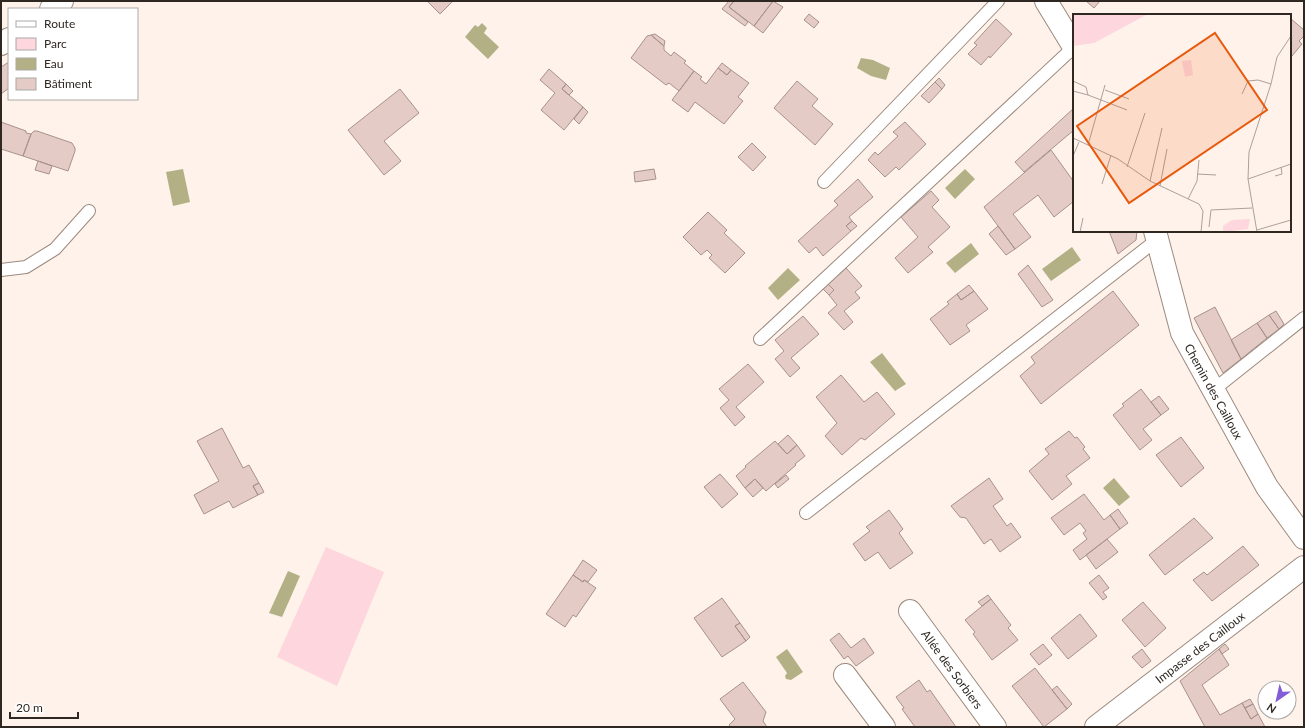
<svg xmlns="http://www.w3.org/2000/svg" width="1305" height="728" viewBox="0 0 1305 728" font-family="Lato,sans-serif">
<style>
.green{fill:#fdd7dd}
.water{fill:#b3b085}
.building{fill:#e4cbc6;stroke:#a8918c}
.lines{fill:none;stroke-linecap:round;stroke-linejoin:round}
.lane-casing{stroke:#9c8a7d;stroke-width:14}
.street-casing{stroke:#9c8a7d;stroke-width:24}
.lane{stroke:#fff;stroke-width:12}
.street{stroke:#fff;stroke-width:22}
.labels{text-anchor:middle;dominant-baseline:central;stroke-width:3.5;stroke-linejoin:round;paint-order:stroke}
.street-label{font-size:12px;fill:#2e2722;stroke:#fff}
.inset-road{fill:none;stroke:#aba19a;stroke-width:1}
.view{fill:#e8590c;fill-opacity:0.15;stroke:#e8590c;stroke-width:2}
.inset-edge{fill:none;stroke:#2e2722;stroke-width:2}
</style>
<rect width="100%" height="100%" fill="#fff2ea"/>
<path class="green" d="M326,547L384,572L337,686L277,657Z"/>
<path class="water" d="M482,23L487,28L484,33L499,47L488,59L465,37L475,25L478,27Z
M861,58L873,60L890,68L886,80L871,76L857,68Z
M183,169L190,202L173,206L166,172Z
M965,169L975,179L955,199L945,188Z
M971,243L979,254L955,273L946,263Z
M1072,247L1081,260L1051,281L1042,269Z
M788,268L800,280L778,300L768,288Z
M882,353L906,384L895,391L870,362Z
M1114,478L1130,497L1119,506L1103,488Z
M288,571L300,576L282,617L269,613Z
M787,649L803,672L791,680L786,679L785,676L787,673L776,657Z"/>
<path class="building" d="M427,1H453L440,14Z
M729,1H734L729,7L748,22L745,26L722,9Z
M734,1H773L754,26L729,7Z
M773,1L783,7L763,33L754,26Z
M1086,1H1100L1094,8Z
M809,14L819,22L814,28L804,20Z
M1290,18L1304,30V36L1299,41L1302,44L1292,56L1290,54Z
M996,19L1012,34L990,58L989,56L981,65L968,54L977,45L974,43Z
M655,34L665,41L664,46L651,35Z
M651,35L664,46V50L671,56L674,52L686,61L684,63L694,71L679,91L669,83L666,85L631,58L647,36Z
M9,62V88L1,94V67Z
M722,63L731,70L727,75L718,68Z
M718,68L727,75L731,70L749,83L738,97L743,101L724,124L695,102L688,112L672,100L694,71L702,77L700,79L706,84Z
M549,69L566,84L562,89L583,107L564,130L541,110L555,93L540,80Z
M939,78L945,85L942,89L935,82Z
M797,81L818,99L812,106L833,124L815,145L774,108Z
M935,82L942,89L929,103L921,96Z
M566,84L573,91L569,95L562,89Z
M400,89L419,113L384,141L401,161L384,175L348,130Z
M583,107L588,112L579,124L574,119Z
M1074,108V130L1024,172L1015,162Z
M1,122L26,131V133L31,134L23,156L1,149Z
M905,122L926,144L899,170L896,167L885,177L868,160L875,152L878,155L898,136L893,132Z
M34,131H37L72,143L75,148V151L68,171L23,156L31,134Z
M752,143L766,157L753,171L738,157Z
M1051,150L1074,182V201L1054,217L1038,195L1013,214L1031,237L1015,249L984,207Z
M38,161L52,166L49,174L35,170Z
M654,169L656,179L635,182L634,172Z
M858,179L873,197L849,217L852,221L846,226L851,231L823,256L816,247L809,253L798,241L838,205L834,201Z
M931,191L939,200L932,207L950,227L928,247L933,252L908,273L895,258L918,237L901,217Z
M708,212L727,230L724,233L745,253L725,273L709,258L712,255L707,250L701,255L683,237Z
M852,221L857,226L851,231L846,226Z
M998,226L1015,249L1006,255L989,234Z
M1109,231H1137L1136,240L1118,254Z
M1028,265L1053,300L1042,307L1018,274Z
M846,268L862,286L855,292L860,298L844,311L853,322L844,330L828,313L837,305L829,295L834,290L828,284Z
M828,284L834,290L829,295L823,289Z
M969,285L974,291L961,300L957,294Z
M974,291L988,309L966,325L970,331L950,345L930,319L949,304L947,302L957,294L961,300Z
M1113,291L1139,325L1041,404L1020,376L1035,363L1031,357Z
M1215,307L1241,359L1223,373L1194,318Z
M1276,311L1284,324L1279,329L1269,315Z
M1269,315L1279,329L1267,338L1257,323Z
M803,316L819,334L791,358L800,368L790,377L775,359L784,351L775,340Z
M1257,323L1267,338L1241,359L1231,340Z
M748,364L764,382L736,407L745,417L735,426L720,408L729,400L719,389Z
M841,375L864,402L877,392L895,414L865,440L861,438L842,455L825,436L837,423L816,397Z
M1141,389L1161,415L1143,429L1152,440L1140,450L1113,415L1124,406L1122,404Z
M1159,396L1169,409L1161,415L1151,402Z
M222,428L243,468L249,465L259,483L253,486L258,495L233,508L229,501L204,514L194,495L219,481L197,441Z
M1069,431L1075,438L1077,437L1085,447L1083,449L1090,458L1066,476L1072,484L1052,500L1029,471L1049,454L1045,449Z
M788,435L797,445L787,454L778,444Z
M1181,437L1204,468L1181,487L1156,455Z
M775,441L787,454L797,445L805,456L795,464L796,465L766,491L755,479L745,488L736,476L746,467L745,466Z
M720,474L738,494L722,508L704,487Z
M786,475L789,479L778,488L775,484Z
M989,478L1003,499L993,506L1007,526L1011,523L1021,537L1000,552L991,539L984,544L966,518L960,517L951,506Z
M755,479L763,488L753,497L745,488Z
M259,483L264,492L258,495L253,486Z
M1084,494L1104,520L1110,515L1120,529L1080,560L1073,550L1087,539L1083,533L1086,531L1080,523L1064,535L1051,518Z
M1118,509L1128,523L1120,529L1110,515Z
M889,510L903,529L899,533L913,553L890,569L878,552L865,561L853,544L870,531L866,527Z
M1194,518L1213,538L1165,575L1149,555Z
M1107,539L1118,552L1096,569L1086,555Z
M1243,546L1259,565L1212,601L1193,580L1204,572L1207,575Z
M583,560L597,570L588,582L584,580L583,582L573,575Z
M573,575L583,582L584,580L596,588L576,617L573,615L565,627L546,614Z
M1099,575L1109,588L1103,592L1107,597L1103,600L1089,583Z
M988,595L991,599L982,606L978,602Z
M722,598L740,623L735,626L746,641L722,657L694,618Z
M991,599L1011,625L1008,628L1018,640L992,660L973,634L975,632L965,620Z
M1143,602L1166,628L1145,647L1122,620Z
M1080,614L1097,636L1068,659L1051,638Z
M740,623L750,637L746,641L735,626Z
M839,633L851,648L864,638L874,653L856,666L848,656L844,659L830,640Z
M1043,644L1052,655L1039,665L1030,654Z
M1225,644L1229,649L1222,654L1219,649Z
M1142,649L1151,661L1142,668L1132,657Z
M1219,649L1229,665L1202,685L1220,715L1242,703L1251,719L1258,714L1265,727H1205L1180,681Z
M1035,668L1067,709L1044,727L1012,686Z
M919,680L927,692L930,690L956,727H915L902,709L904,708L896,697Z
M743,682L766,712L763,721L767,727H731L729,725L735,719L720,699Z
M1057,686L1072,704L1067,709L1052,690Z
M1250,699L1253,704L1245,708L1242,703Z
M1253,704L1258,714L1251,719L1245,708Z"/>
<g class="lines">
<g class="lane-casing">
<path id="lane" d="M824,182L998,1
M1,270L26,267L55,249L89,211
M760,339L1074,47
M1212,391L1304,318
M806,513L1158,239"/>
</g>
<g class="street-casing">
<g id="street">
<path d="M1046,1L1074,47"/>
<path d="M51,9L62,1"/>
<path d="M1,44L9,39"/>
<path id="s1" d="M1155,231L1182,333L1267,487L1304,538"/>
<path id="s2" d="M910,611L995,727"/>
<path d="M845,675L884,727"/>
<path id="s3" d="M1096,727L1304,567"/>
</g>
</g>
<use href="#lane" class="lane"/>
<use href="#street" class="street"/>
</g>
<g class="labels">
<g class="street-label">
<text stroke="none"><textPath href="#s1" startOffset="172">Chemin des Cailloux</textPath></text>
<text stroke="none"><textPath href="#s3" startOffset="131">Impasse des Cailloux</textPath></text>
<text stroke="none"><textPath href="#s2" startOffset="72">Allée des Sorbiers</textPath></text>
</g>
</g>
<g transform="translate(1073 14)">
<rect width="218" height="218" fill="#fff2ea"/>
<path d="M0,0H75L21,29L0,32ZM118,46L120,61L112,63L109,47ZM177,205L175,215L150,218V212L159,206Z" fill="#fdd7dd"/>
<path class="inset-road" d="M0,67L13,73L15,81L0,77M32,76L56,85M169,80L175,67L185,66L198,70M15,81L54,96M0,124L45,145L77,167L126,190L130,197L128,218M15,131L32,71M0,142L6,128M54,153L72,99M124,160L143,161M202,162L209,160L208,153M175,165L218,150M77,167L89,114M29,170L38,141M87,172L94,135M115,185L124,167L126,146M136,213L138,196L179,194M184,216L218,206M7,218L10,204M184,218L175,165L176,138L198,70L204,43L218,22"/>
<path class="view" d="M142,19L194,96L56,189L4,112Z"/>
<rect width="218" height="218" class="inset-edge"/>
</g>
<rect width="1305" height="728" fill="none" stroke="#2e2722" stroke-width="4"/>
<rect x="8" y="8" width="130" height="92" fill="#ffffff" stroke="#aba9a7"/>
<rect x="16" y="21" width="20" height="6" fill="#ffffff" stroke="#aba9a7"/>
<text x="44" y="28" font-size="12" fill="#2e2722">Route</text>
<rect x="16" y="38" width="20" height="12" fill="#fdd7dd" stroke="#aba9a7"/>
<text x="44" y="48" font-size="12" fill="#2e2722">Parc</text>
<rect x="16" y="58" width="20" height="12" fill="#b3b085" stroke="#aba9a7"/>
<text x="44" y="68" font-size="12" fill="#2e2722">Eau</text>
<rect x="16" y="78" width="20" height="12" fill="#e4cbc6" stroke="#aba9a7"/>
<text x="44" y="88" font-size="12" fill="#2e2722">Bâtiment</text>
<g transform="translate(1277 700) rotate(214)"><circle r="19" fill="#ffffff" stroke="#aba9a7"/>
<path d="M0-3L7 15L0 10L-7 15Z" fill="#825dd7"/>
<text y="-6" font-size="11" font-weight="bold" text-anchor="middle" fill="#2e2722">N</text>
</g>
<path d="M10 712v6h68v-6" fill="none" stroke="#2e2722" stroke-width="2"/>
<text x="16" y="712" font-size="12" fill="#2e2722" stroke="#ffffff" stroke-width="3" paint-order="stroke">20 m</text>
</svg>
